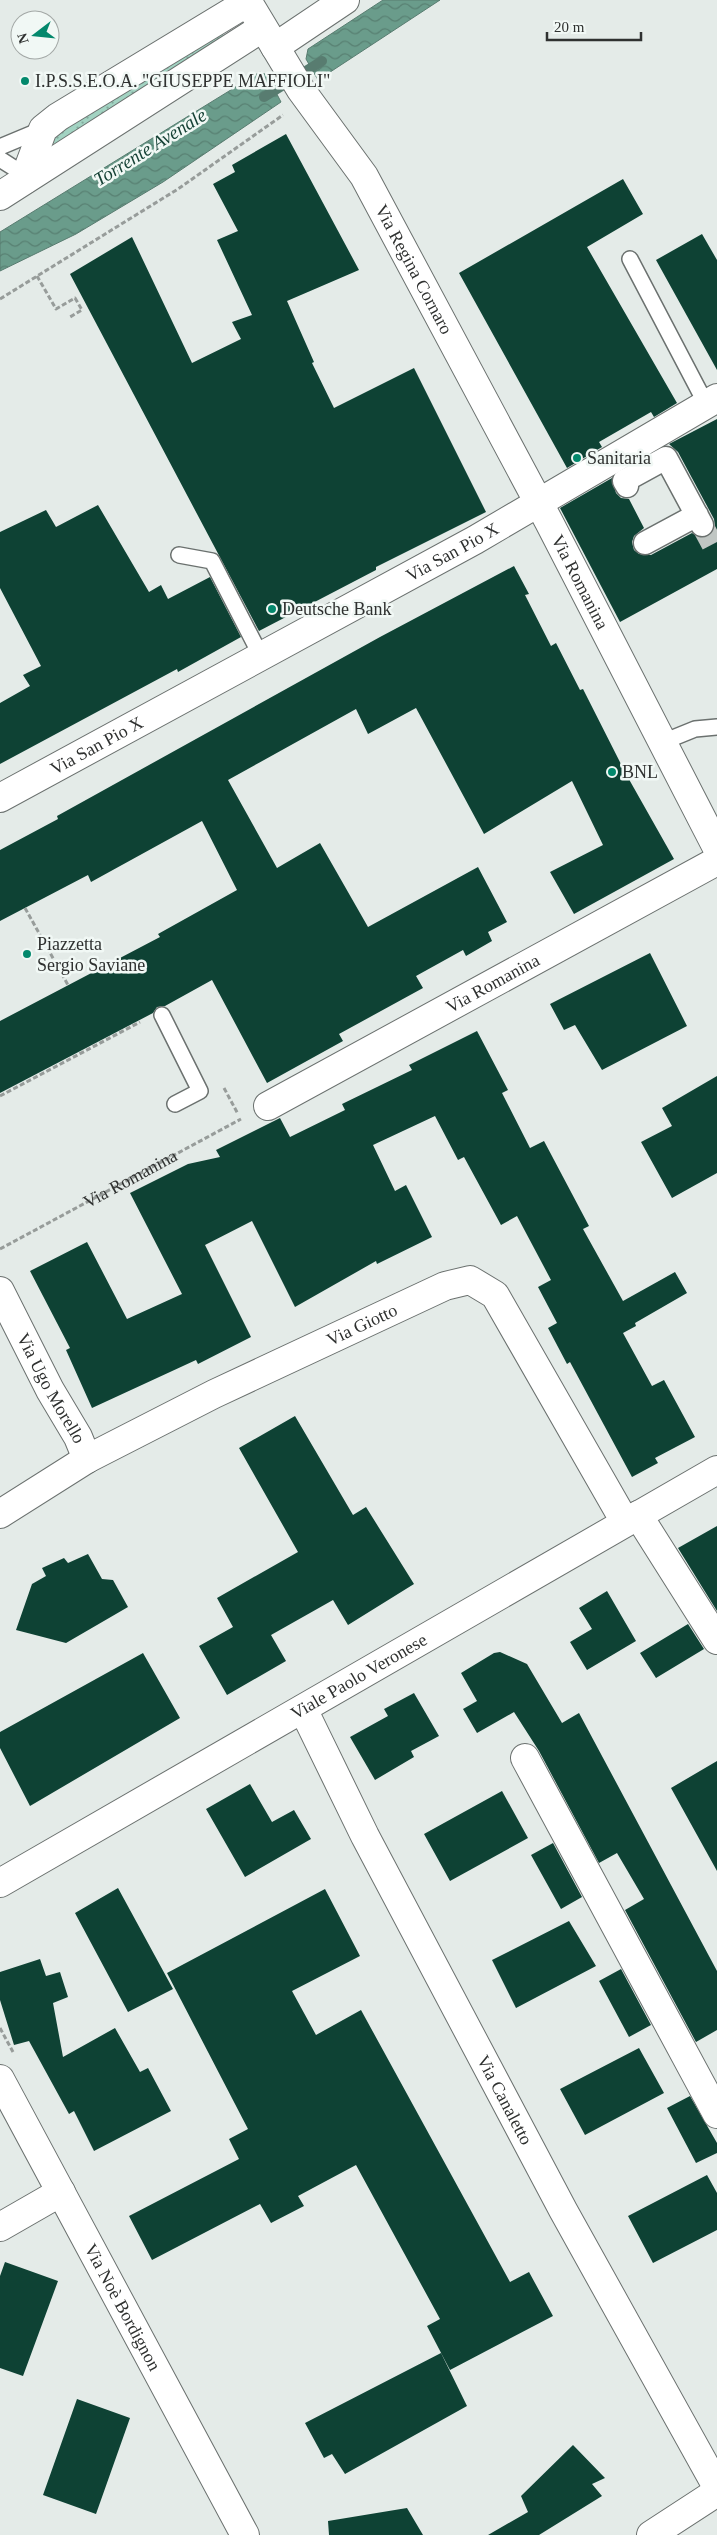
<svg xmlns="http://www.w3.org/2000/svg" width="717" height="2535" viewBox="0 0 717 2535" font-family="Georgia,serif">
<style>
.grass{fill:url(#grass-dots)}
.water{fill:url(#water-waves);stroke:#587c70}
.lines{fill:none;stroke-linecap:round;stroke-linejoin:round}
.stream{stroke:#587c70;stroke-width:10}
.building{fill:#0e4234}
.pedestrian-tunnel{stroke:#c0c6c3;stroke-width:22;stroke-dasharray:22 11;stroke-linecap:butt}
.service-casing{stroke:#6b716f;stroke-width:18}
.pedestrian-casing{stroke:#6b716f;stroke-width:25}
.minor-casing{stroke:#6b716f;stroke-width:30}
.tertiary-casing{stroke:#6b716f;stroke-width:30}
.path{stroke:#979c9a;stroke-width:3;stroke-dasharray:5 2.5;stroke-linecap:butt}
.service{stroke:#fff;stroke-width:15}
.pedestrian{stroke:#fff;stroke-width:22}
.minor{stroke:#fff;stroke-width:28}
.tertiary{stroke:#fff;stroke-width:28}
.poi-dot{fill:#03886c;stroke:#f1f8f5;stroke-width:2}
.labels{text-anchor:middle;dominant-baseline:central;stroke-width:5;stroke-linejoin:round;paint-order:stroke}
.poi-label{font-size:18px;fill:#2f3130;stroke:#f1f8f5;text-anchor:start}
.street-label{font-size:18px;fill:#2f3130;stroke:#f1f8f5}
.water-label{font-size:19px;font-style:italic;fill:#174337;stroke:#f1f8f5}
</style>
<defs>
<pattern id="grass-dots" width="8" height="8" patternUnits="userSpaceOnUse" patternTransform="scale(1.25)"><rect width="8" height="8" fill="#a2d3c2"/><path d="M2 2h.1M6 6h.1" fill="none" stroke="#84ac9e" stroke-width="1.8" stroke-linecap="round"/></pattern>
<pattern id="water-waves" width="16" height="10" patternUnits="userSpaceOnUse" patternTransform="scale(1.25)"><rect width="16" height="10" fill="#6a9c8b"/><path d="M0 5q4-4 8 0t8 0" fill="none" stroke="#588072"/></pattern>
</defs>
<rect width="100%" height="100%" fill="#e4ebe8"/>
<path class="grass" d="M223,34L225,37L71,138L52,144L50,141L63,126L207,38Z"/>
<path class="water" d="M383,0H440L318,80L306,59L308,49Z
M260,72L267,75L281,102L163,182L76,234L0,271V232Z"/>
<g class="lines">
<path class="stream" d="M264,97L322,61"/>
</g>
<path class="building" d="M286,134L359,270L287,301L314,362L312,363L334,408L414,368L486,512L376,567V570L259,631L70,274L132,237L192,363L241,339L232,322L252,315L217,240L238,231L213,184L235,172L232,165Z
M623,179L643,214L587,247L677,403L654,417L651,412L599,442L602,447L567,468L459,273Z
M702,234L717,260V370L656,260Z
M717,419V569L620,622L560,508L612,478L616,493L621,498L629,499L644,528L634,536L632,542L634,550L639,554L651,555L692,533L701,538L709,536L715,526L714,519L678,452L669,444Z
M98,505L149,592L161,585L168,599L210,577L241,637L178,672L177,669L0,764V703L30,686L23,675L41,666L0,588V532L46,510L56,527Z
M514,566L529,594L525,595L551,646L556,643L580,690L583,689L626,774L674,859L574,914L550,872L603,845L572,781L484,834L416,708L368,734L356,709L228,780L277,868L320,843L368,927L478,867L507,922L488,932L492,941L466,956L463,950L416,976L423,988L339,1034L343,1041L267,1083L212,980L165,1006L157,1007L153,1013L0,1093V1021L160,937L158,934L237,890L202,821L91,882L88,875L0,921V850L58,819L57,816L380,637Z
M650,953L687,1026L602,1070L575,1025L564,1030L550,1004Z
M477,1031L508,1090L502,1093L530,1148L544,1141L589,1226L583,1229L623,1301L675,1272L687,1293L635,1323L636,1326L623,1333L652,1386L664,1380L695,1437L655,1458L658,1463L632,1477L570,1362L567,1364L548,1328L557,1323L538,1287L551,1280L517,1216L501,1225L464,1157L458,1160L435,1116L373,1145L395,1191L406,1185L432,1237L377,1264L376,1261L295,1307L252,1221L205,1245L251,1337L198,1364L196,1360L92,1408L66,1350L70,1348L30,1271L87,1242L127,1319L182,1294L130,1193L188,1164L220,1157L216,1150L280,1118L290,1137L345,1110L342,1104L412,1070L409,1065Z
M717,1076V1173L672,1198L641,1142L672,1126L662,1108Z
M295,1416L353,1515L366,1507L414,1584L348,1625L333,1600L271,1635L286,1661L227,1695L199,1646L233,1627L217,1598L298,1552L239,1448Z
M717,1526V1611L678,1548Z
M88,1554L102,1579L113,1580L128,1607L66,1643L16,1630L32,1584L46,1576L42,1568L64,1558L68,1563Z
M607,1591L636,1641L587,1670L570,1642L592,1629L579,1608Z
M688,1624L704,1649L656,1678L640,1653Z
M500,1652L527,1664L562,1723L579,1713L717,1971V2030L696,2042L625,1910L644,1899L617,1853L599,1863L539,1751L514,1712L477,1733L463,1709L477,1701L461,1673L494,1653Z
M143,1653L180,1718L30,1806L0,1748V1732Z
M414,1693L439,1736L411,1751L414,1757L375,1780L350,1737L388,1716L384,1709Z
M717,1761V1871L671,1788Z
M250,1784L272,1822L294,1810L311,1839L245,1877L206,1809Z
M502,1791L528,1838L450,1881L424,1834Z
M553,1843L582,1897L561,1909L531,1855Z
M118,1888L173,1989L128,2012L75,1913Z
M325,1889L360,1956L292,1991L316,2035L361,2010L510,2282L529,2272L553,2316L450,2370L427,2326L440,2319L356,2165L298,2196L304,2206L271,2223L260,2204L152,2260L129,2216L239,2159L229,2139L248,2129L167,1973Z
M569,1921L596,1966L516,2008L492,1960Z
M40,1959L46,1976L60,1972L68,1997L53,2003L63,2057L115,2028L140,2072L148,2068L171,2111L94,2151L74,2111L69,2114L29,2041L14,2045L0,2000V1972Z
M621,1969L651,2025L629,2037L599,1981Z
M639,2048L664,2093L585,2135L560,2089Z
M690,2096L717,2143V2153L696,2163L667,2108Z
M707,2175L717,2193V2230L653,2263L628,2216Z
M5,2262L58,2281L23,2376L0,2368V2276Z
M441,2353L467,2406L345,2474L332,2454L324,2458L305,2423Z
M77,2399L130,2418L96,2514L43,2495Z
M573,2445L605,2478L592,2484L602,2496L539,2535H488L528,2512L521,2496Z
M407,2508L423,2535H329L328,2521Z"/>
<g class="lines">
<path class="pedestrian-tunnel" d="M702,525L717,553"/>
<g class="service-casing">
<path id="service" d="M0,147L43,129
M0,159L14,168L24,180
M630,259L706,404
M179,555L212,561L262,658
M663,742L695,729L717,727
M162,1015L200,1091L175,1104"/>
</g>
<g class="pedestrian-casing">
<path id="pedestrian" d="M627,486L624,481L666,458L702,525
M645,543L697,515"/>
</g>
<g class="minor-casing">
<g id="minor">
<path d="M275,47L345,0"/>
<path id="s2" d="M24,180L43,129L58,117L248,2L301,90L364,176L549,522L717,848"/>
<path d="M0,196L262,28"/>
<path id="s3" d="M268,1106L717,861"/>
<path id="s4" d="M0,1291L50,1390L78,1437L87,1459"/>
<path id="s5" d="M0,1514L87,1459L214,1394L445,1286L470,1280L495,1295L625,1522"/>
<path d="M638,1515L717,1640"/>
<path id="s6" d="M303,1709L365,1836L563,2210L717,2487"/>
<path d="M525,1758L717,2114"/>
<path id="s7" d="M0,1883L717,1470"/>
<path id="s8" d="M0,2079L245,2535"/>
<path d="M0,2227L61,2192"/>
</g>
</g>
<g class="tertiary-casing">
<g id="tertiary">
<path id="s9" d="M0,798L475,540L717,398"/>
<path d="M651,2535L717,2492"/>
</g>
</g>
<g class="path">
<path d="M37,276L56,309L75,298L82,310L70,317"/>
<path d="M0,299L178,189L283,115"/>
<path d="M25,908L68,985"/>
<path d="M224,1088L238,1114"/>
<path d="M0,1096L140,1022"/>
<path id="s1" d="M0,1249L241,1119"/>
<path d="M0,2028L13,2052"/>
</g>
<use href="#service" class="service"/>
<use href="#pedestrian" class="pedestrian"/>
<use href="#minor" class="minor"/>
<use href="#tertiary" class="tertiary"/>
</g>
<g class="poi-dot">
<circle cx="25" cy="81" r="5"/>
<circle cx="577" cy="458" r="5"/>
<circle cx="272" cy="609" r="5"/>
<circle cx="612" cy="772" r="5"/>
<circle cx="27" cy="954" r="5"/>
</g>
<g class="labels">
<g class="poi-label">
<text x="35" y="81">I.P.S.S.E.O.A. "GIUSEPPE MAFFIOLI"</text>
<text x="587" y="458">Sanitaria</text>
<text x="282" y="609">Deutsche Bank</text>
<text x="622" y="772">BNL</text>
<text x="37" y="944">Piazzetta<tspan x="37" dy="21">Sergio Saviane</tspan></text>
</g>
<g class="street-label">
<text stroke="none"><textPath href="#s2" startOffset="611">Via Regina Cornaro</textPath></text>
<text stroke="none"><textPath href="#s9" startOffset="515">Via San Pio X</textPath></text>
<text stroke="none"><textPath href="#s2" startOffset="965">Via Romanina</textPath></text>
<text stroke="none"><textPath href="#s9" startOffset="110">Via San Pio X</textPath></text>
<text stroke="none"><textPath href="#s3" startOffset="256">Via Romanina</textPath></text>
<text stroke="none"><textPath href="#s1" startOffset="148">Via Romanina</textPath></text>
<text stroke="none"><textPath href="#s5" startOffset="409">Via Giotto</textPath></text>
<text stroke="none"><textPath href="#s4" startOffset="110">Via Ugo Morello</textPath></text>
<text stroke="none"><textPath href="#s7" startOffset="414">Viale Paolo Veronese</textPath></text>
<text stroke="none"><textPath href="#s6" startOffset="440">Via Canaletto</textPath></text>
<text stroke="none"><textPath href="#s8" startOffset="259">Via Noè Bordignon</textPath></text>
</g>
<g class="water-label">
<text transform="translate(150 147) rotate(-32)">Torrente Avenale</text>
</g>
</g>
<g transform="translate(35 35) rotate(254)"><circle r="24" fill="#f1f8f5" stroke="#a3a8a6"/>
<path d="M0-4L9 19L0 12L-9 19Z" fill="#03886c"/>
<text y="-8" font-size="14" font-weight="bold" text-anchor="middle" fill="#2f3130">N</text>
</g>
<path d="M547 32v8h94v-8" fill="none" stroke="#2f3130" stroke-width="2.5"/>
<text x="554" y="32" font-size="15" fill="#2f3130" stroke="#f1f8f5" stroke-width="4" paint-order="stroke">20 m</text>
</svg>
